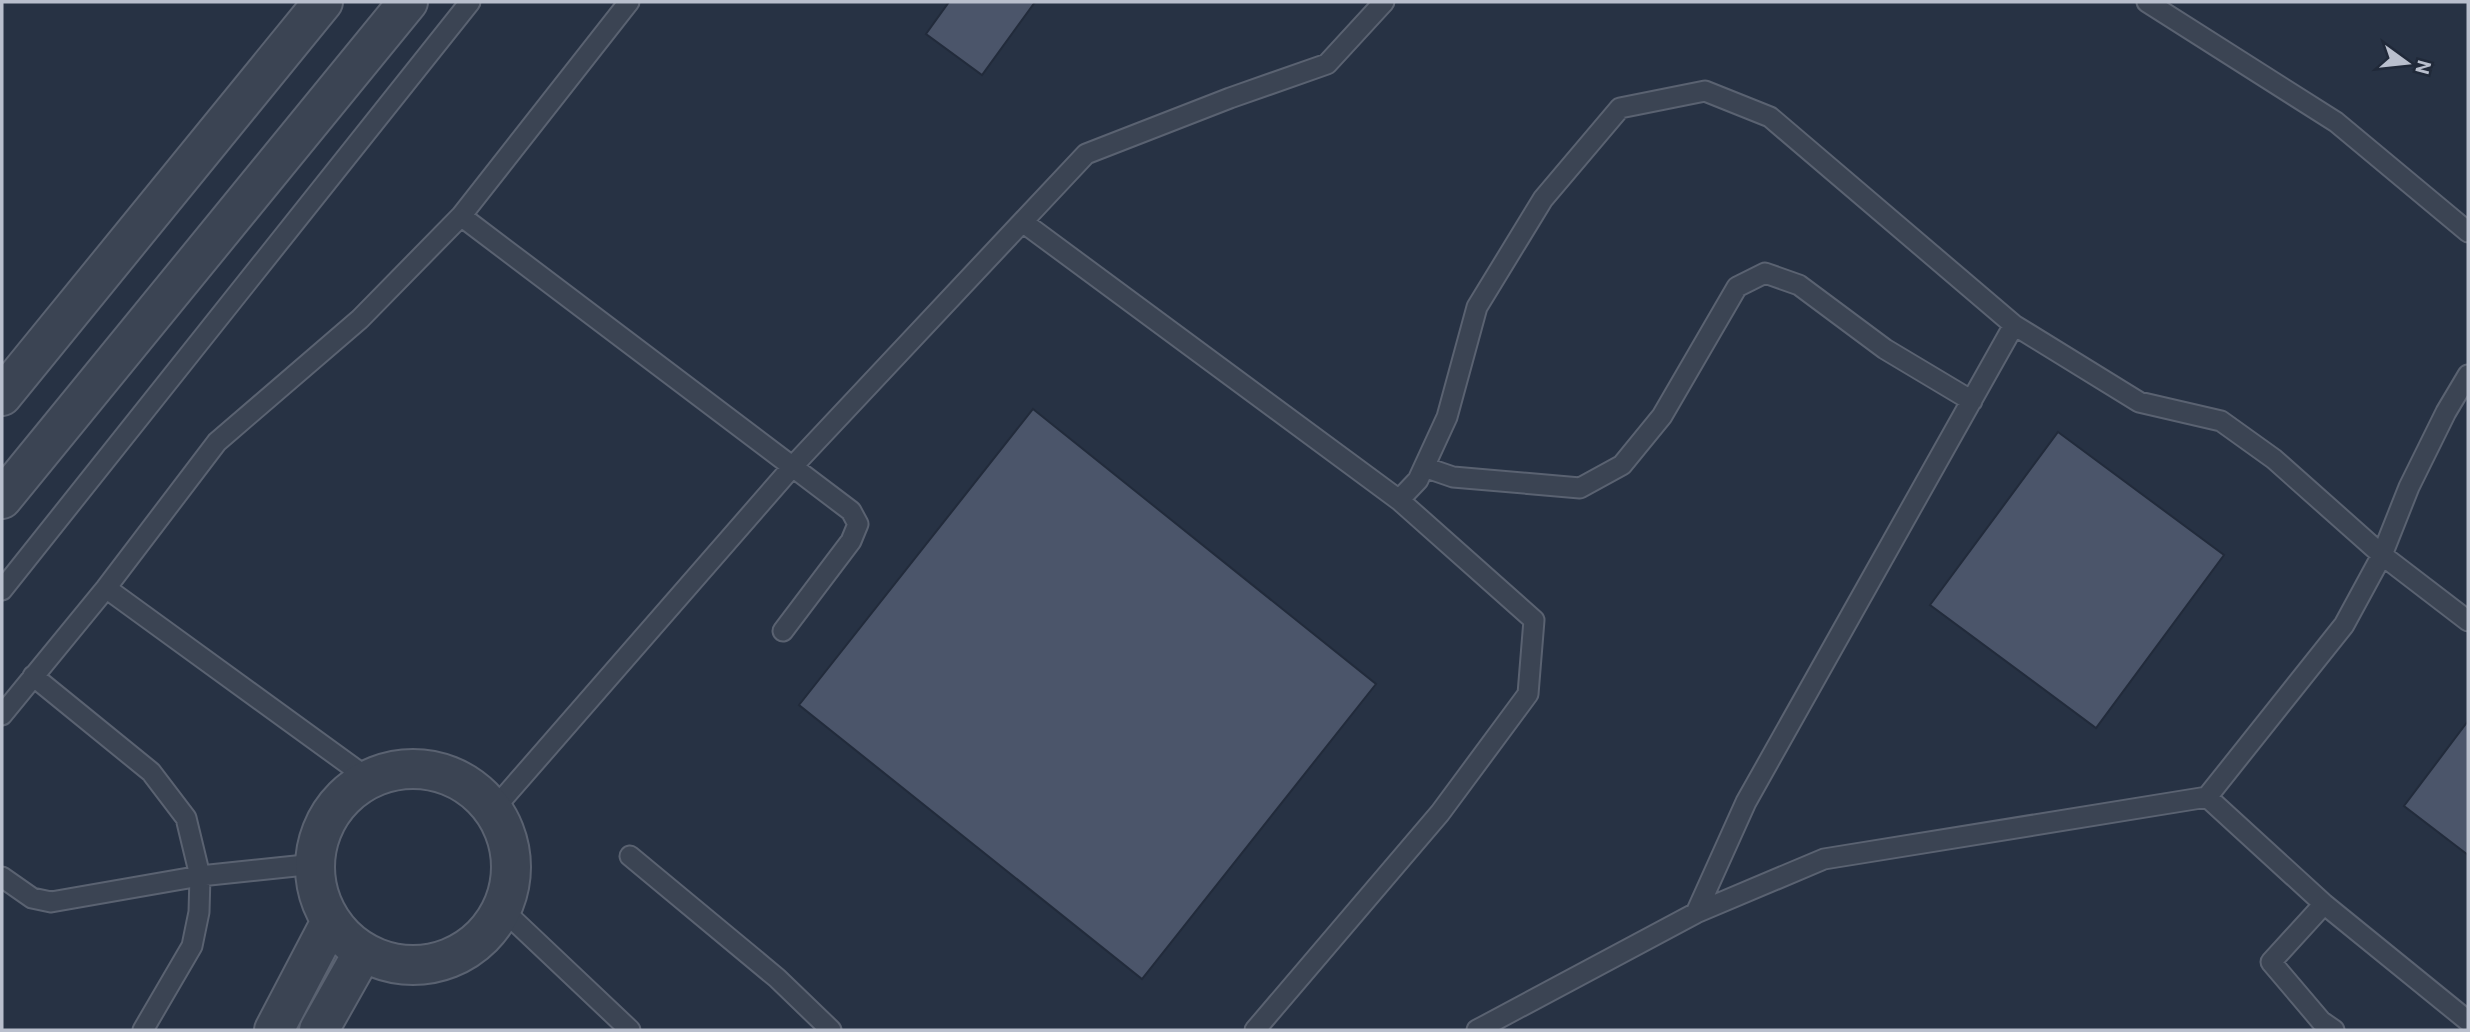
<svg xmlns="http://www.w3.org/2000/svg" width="2470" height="1032" viewBox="0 0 2470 1032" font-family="Roboto,sans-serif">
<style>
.building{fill:#4b556a;stroke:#222b3b;stroke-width:2}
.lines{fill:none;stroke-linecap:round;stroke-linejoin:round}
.service-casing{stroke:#5a6271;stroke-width:23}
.minor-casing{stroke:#5a6271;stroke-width:42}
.service{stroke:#3b4453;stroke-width:19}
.minor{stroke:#3b4453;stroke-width:38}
</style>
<rect width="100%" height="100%" fill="#273244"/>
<path class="building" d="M949,2H1035L982,75L926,34Z
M1033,409L1376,684L1142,979L799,705Z
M2058,432L2224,555L2096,728L1930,605Z
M2468,721V855L2404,806Z"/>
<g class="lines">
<g class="service-casing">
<path id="service" d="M2147,2L2336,122L2468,232
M461,216L629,2
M1024,223L1399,500L1534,620L1528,694L1440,813L1255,1030
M1424,467L1453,477L1580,488L1622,465L1662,416L1737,287L1765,273L1799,285L1885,349L1972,401
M1399,500L1418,480L1447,417L1477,307L1543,199L1620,108L1705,91L1770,117L2014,325L2139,402L2221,421L2274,459L2382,555L2468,621
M106,588L369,779
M2,590L470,2
M33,676L151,772L186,818L200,876L199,912L192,946L143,1030
M2,715L106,588L217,442L360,319L461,216L851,511L858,524L851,541L783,631
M2207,797L2344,625L2382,555L2409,487L2446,412L2468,375
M493,810L793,466L1086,154L1230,98L1327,64L1384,2
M630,856L777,978L831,1030
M2,877L32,898L51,902L200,876L315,864
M2324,904L2271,962L2321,1021L2334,1030
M502,909L630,1030
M1696,913L1746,802L2014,325
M1477,1030L1696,913L1824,859L2207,797L2324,904L2468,1021"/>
</g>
<g class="minor-casing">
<path id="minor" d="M2,396L323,2
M2,499L408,2
M315 867a98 98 0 1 1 196 0a98 98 0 1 1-196 0Z
M274,1030L331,921
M319,1030L363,952"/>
</g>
<use href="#service" class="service"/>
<use href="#minor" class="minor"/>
</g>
<rect width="2470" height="1032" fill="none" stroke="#b9bfcd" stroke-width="7"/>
<g transform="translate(2407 63) rotate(105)" stroke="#202939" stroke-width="5" paint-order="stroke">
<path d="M0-5L12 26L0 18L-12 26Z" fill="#b9bfcd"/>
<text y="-10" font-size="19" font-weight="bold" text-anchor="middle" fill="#b9bfcd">N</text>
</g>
</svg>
